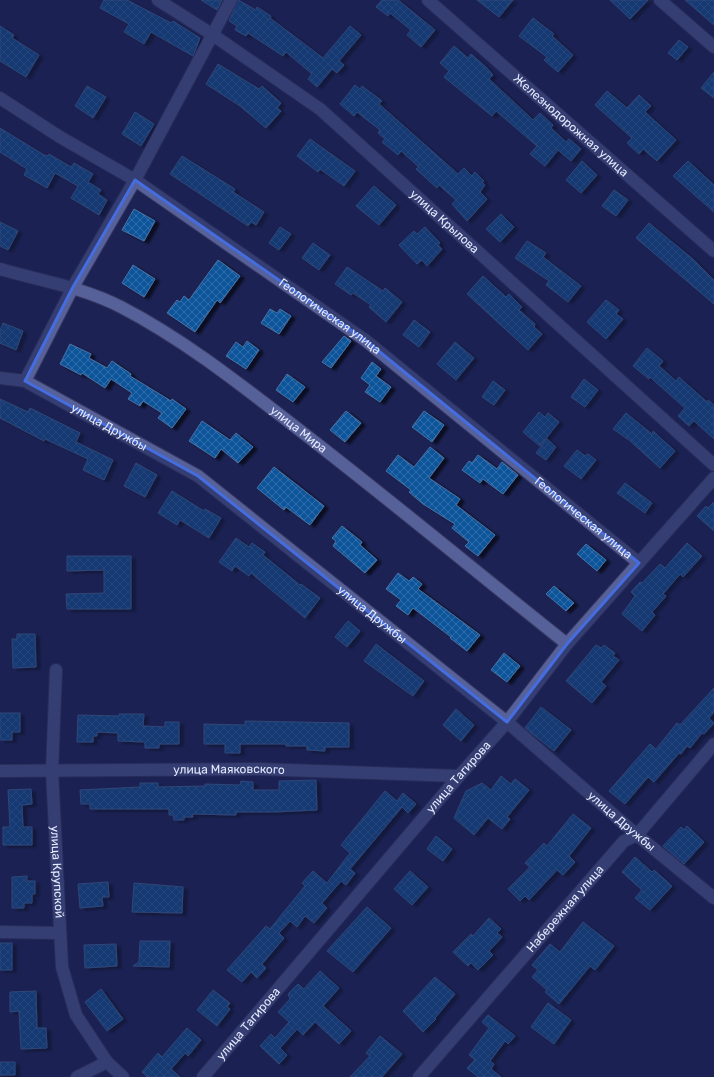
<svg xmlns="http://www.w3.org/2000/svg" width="714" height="1077" viewBox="0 0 714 1077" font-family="Rubik,sans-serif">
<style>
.building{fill:url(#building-cross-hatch);stroke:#4972a3;filter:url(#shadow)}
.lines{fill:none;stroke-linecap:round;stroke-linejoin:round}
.minor-casing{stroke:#383963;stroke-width:14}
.minor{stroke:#566199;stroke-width:12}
.marked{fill:none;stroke:#456ddf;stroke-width:3;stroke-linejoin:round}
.labels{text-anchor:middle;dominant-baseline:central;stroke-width:3;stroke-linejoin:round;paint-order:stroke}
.street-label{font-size:12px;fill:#e4eafd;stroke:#131748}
</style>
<defs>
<pattern id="building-cross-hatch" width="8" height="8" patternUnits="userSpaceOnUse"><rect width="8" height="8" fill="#0f549a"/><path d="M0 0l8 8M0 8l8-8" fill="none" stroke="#326da9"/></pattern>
<filter id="shadow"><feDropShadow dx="4.5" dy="2.5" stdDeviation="1" flood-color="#0009"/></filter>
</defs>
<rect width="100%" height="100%" fill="#1c2253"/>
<path class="building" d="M104,0H127L171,23L173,21L200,38L193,56L151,32L144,44L124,32L129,24L100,8Z
M201,0H222L217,10Z
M238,0L256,10L257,7L271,16L270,18L323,58L350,26L361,35L339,61L344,65L337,73L332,69L317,87L308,79L312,74L286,52L283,56L248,33L246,36L235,30L237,26L229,21Z
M382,0H398L435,30L421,47L407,35L411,30L390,13L388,16L376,7Z
M477,0H513L499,17Z
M610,0H648L630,19Z
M685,0H714V25Z
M533,18L554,34L552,36L573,55L558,72L544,60L547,57L519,36Z
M0,26L14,35L12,38L39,55L26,77L0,61Z
M679,40L688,47L677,60L668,53Z
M454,46L468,58L471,54L486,67L493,75L489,79L533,120L540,113L553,125L551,128L566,142L569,139L581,149L571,161L558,150L545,166L530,154L537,146L496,111L492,116L444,77L449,71L440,63Z
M218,64L259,89L262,86L281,103L277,108L281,111L266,128L240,106L206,84Z
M714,72V98L701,88Z
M355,85L360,89L362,86L382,101L379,104L458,174L464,168L472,176L475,172L484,181L482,182L485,185L480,192L487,199L467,221L452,204L456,200L439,185L437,188L416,169L419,167L401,151L398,155L382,142L385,139L378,133L380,130L357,112L354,116L340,104Z
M87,86L106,97L93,118L75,106Z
M607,91L627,108L639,95L651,106L645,112L676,140L657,161L643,149L639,154L627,143L632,138L595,105Z
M135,112L154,124L141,146L122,134Z
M0,128L44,155L48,156L49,154L71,167L74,163L93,174L88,182L101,190L98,194L107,200L99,215L71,198L78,186L55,173L47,188L24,175L27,169L0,152Z
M310,139L355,171L344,186L320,169L318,172L297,156Z
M182,156L235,189L233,192L264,212L256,225L251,222L248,226L170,174Z
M582,161L597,175L581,193L566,180Z
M688,161L714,185V212L673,176Z
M374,186L396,205L379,225L356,206Z
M614,190L628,200L616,216L602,206Z
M134,209L155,221L144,241L122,230Z
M501,214L514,227L500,242L486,229Z
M0,222L18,231L8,250L0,246Z
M649,223L694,260L714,280V304L636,238Z
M280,227L291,234L279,250L269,243Z
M425,227L440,243L438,245L442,249L427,266L422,260L417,264L399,245L414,231L417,234Z
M527,241L546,253L543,257L581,286L568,302L546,285L549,281L515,258Z
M313,243L330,255L319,270L302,258Z
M218,260L240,276L220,303L217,300L195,332L167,313L177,300L180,302L184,296L189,300Z
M133,265L155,279L144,297L122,283Z
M347,267L383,291L385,288L402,302L386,322L369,307L371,305L353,293L351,295L335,284Z
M483,276L506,297L509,294L522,307L519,310L535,324L534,327L542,334L528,350L467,294Z
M606,300L619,310L616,314L623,319L606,339L587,322Z
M270,309L277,313L280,309L291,316L279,334L261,323Z
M414,320L430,332L419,347L403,335Z
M3,323L23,331L16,350L0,343V331Z
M344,336L351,341L331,368L322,362Z
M247,341L259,350L246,369L226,356L236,342L243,347Z
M455,342L474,358L456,380L437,364Z
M70,344L91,354L89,358L107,368L112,361L131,374L130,376L171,401L172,399L186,409L172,428L158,418L162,413L143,401L140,406L128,399L132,393L111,379L105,388L82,373L81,375L60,364Z
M647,348L663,361L659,366L676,381L679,377L707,402L708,400L714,405V439L694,421L689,426L678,416L685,408L650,377L649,379L633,366Z
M372,362L381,369L376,376L391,387L380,402L365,392L370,385L361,378Z
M287,374L305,387L293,402L276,390Z
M584,379L598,390L585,407L571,397Z
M493,381L505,390L494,405L482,397Z
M0,399L28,412L30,408L80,433L76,442L113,460L104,480L83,470L88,459L45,439L44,441L0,418Z
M346,411L361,423L345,442L330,430Z
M424,411L444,425L432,442L412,427Z
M539,412L545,417L548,413L559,422L540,446L523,432Z
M626,413L652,434L653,431L675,451L660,468L629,440L613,429Z
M202,421L230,440L236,433L253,447L238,463L221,449L215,458L189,441Z
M547,439L556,447L546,460L536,453Z
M430,447L444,458L429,478L460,499L456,505L495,535L478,556L465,546L469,542L452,528L455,524L423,504L409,492L411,490L386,471L398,455L414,467Z
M577,450L585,456L588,454L596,460L581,479L564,466Z
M478,455L497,469L502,462L518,475L503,494L483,479L480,483L462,470L469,461L472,463Z
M136,463L157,475L145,497L124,486Z
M274,467L324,506L310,525L286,507L284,510L257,488Z
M625,483L652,503L645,513L617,493Z
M172,491L204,511L205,509L221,518L209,538L180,520L177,525L158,513Z
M714,502V531L697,516L706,506L708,508Z
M342,526L362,542L360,545L377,560L365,573L333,546L336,541L332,538Z
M236,538L249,547L252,543L265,552L263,555L300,585L301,584L320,598L305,618L251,573L249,576L235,566L232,571L219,562Z
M687,543L702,556L683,577L680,574L663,594L666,596L652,612L655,615L642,631L622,614L635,596L631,592L640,582L642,583L660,564L665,568Z
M586,544L606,560L597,571L577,554Z
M67,556H131V609H67L66,594L104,593V570L67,571Z
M398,573L409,581L413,577L422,584L418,589L480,635L467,651L450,638L451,637L413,608L408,615L396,606L401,600L386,589Z
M554,586L574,603L566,611L546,594Z
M348,621L360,631L347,647L335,637Z
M17,634H35L36,667L13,668L12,639H17Z
M376,644L424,681L413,696L364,661Z
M596,645L601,648L604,645L615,653L613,656L619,660L601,682L606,686L592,703L566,681Z
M504,653L520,666L507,682L491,670Z
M714,688V712L709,718L714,723L704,734L702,733L690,748L687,746L681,754L679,753L654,782L648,777L625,804L609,791L650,744L656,749L677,723L680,725Z
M541,707L571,730L554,751L525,728Z
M456,709L474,725L461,741L443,725Z
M0,713H20V732H12V740H0Z
M119,714H144L143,726L165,727V722H179V744H159V748H145V742L118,741V733L97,732V736H93V742H77L78,715L119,716Z
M245,721L349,723V747H325V751L307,750V746H286V744H240V753H225V744H204V724L245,725Z
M501,776L511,784L515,779L529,790L507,817L510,819L502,829L488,818L474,835L454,818L466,791L482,783L491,790Z
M316,780L317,810L274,812H236V815L192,814L193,817H184V820H174L173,815H169V809H90V804H81L80,790L140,787V783H158V787L205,786V784L240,785L241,781L253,782V790H279V781Z
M31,789L32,804L22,805L23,827H32V845H3V827H10L8,790Z
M385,791L397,801L403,793L416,804L408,813L402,807L350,869L355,873L346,885L341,881L322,903L327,908L314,923L305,916L297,927L290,921L279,933L284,938L262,964L266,968L257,978L251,972L242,982L227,970L266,926L270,929L305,886L302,883L313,871L327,883L350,853L341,845Z
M573,814L591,828L569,856L575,862L563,875L557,870L529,900L525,896L520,901L508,889L530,867L525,863L544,843L547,846Z
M687,826L704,842L684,864L663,846L681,827L684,830Z
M436,836L452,849L443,861L427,849Z
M635,857L652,872L654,870L672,886L650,910L635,898L642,890L622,872Z
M410,871L428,887L412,905L394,889Z
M27,876V881H35V894H32V903H24V908H12V877Z
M108,882L109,897H102L103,906L80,908L78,884Z
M134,883L183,887L182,913L132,912Z
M367,907L391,928L353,972L327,951Z
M489,918L501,929L497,933L502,937L489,951L493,955L478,970L471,963L468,966L453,952L471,934L473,936Z
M583,922L614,946L595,970L590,966L559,1004L545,992L547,990L532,977L538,970L532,965L550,944L560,952Z
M140,941H170L169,967L133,966L139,962Z
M0,943H12V970H0Z
M116,944L117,966L85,968L84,945Z
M320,971L339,988L323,1006L351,1031L339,1044L315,1022L303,1035L297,1029L280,1048L287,1055L279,1064L260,1046L271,1034L275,1038L289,1022L278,1012L290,999L288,994L298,984L304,989Z
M435,977L455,994L435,1018L436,1019L423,1032L403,1011Z
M101,989L123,1019L107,1031L85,1002Z
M213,990L230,1003L227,1007L230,1009L217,1026L197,1010Z
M36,991L37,1028H46L47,1048L21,1049L19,1011L10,1012V992Z
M548,1003L571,1020L554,1044L531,1027Z
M488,1015L515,1036L508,1044L505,1041L490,1061L494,1064L491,1069L501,1077H478L467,1068L475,1060L469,1055L489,1028L482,1022Z
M187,1028L201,1040L188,1056L185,1053L171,1069L180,1077H147L142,1072L158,1053L162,1057Z
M380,1036L402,1054L382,1077H350L370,1056L366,1053Z
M0,1062H15V1075H0Z"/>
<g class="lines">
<g class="minor-casing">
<g id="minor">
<path id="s1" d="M158,0L213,35L320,109L714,465"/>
<path id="s2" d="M428,0L714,251"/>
<path d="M660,0L714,47"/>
<path id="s3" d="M0,98L60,137L135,180L365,340L639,563"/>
<path id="s4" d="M0,269C41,281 82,287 121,307C181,338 236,381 289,422C383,494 474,570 567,644"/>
<path id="s5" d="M0,378L25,381L198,476L507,722L637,835L714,898"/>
<path d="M25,381L73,287L135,180L231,0"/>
<path id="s6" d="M56,670L52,771L62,967L76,1015L107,1062"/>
<path id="s7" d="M0,771L258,769L459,776"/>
<path d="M0,932L59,933"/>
<path d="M77,1077L107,1062L123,1077"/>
<path id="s8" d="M203,1077L459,776L507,722L567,644L714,478"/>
<path id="s9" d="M419,1077L624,841L637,835L714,744"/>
</g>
</g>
<use href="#minor" class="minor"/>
</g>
<path d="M0 0H714V1077H0ZM135,180L365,340L639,563L567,644L507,722L198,476L25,381L73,287Z" fill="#1c2253" fill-opacity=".55" fill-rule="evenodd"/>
<path class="marked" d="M135,180L365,340L639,563L567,644L507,722L198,476L25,381L73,287Z"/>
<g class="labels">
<g class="street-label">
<text stroke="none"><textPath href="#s2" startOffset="190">Железнодорожная улица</textPath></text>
<text stroke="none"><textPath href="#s1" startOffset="363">улица Крылова</textPath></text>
<text stroke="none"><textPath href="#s3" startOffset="396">Геологическая улица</textPath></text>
<text stroke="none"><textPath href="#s5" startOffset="121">улица Дружбы</textPath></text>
<text stroke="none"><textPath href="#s4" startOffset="343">улица Мира</textPath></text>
<text stroke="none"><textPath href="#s3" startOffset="720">Геологическая улица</textPath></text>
<text stroke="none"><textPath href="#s5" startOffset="445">улица Дружбы</textPath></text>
<text stroke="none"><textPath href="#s7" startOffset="229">улица Маяковского</textPath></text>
<text stroke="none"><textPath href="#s8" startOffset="394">улица Тагирова</textPath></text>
<text stroke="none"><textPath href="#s5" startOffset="769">улица Дружбы</textPath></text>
<text stroke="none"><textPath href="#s6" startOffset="202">улица Крупской</textPath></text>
<text stroke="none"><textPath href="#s9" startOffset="223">Набережная улица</textPath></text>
<text stroke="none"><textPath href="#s8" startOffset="70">улица Тагирова</textPath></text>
</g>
</g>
</svg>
